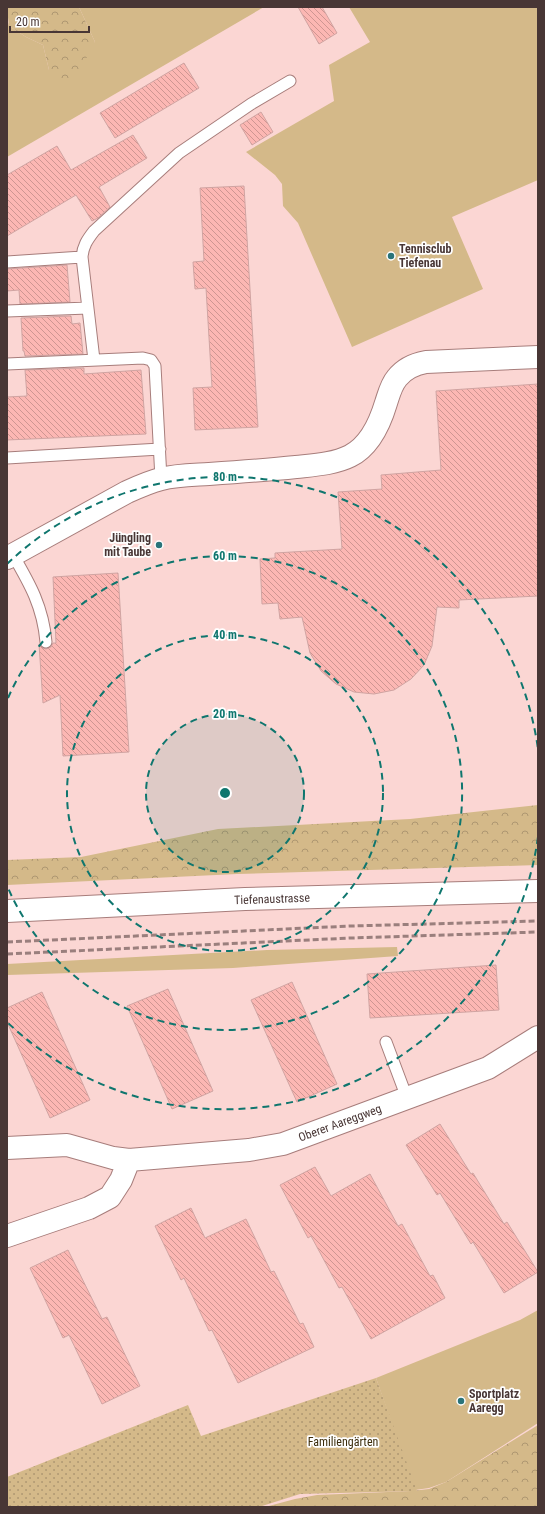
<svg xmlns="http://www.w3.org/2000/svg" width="545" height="1514" viewBox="0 0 545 1514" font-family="'Roboto Condensed',sans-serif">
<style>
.grass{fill:#d4b989}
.forest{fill:url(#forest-crowns)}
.garden{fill:url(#garden-dots)}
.building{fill:url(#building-back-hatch);stroke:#d0a4a2}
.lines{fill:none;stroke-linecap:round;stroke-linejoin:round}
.lane-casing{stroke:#a77d7b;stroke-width:13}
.street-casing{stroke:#a77d7b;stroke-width:24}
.primary-casing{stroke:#a77d7b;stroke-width:24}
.lane{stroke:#fff;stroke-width:11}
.street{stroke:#fff;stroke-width:22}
.primary{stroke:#fff;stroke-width:22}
.rail{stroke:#9a7f7d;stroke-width:3;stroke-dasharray:6 3;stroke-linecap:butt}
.ring{fill:none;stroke:#0f766e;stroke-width:2;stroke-dasharray:7 5}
.poi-dot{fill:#297379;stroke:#fff;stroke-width:1.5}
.labels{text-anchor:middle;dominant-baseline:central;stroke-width:3.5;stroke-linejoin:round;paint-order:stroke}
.poi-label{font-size:12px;font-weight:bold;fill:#483635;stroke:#fff;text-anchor:start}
.street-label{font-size:12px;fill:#483635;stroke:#fff}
.park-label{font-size:12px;fill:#3c2d0c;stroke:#fff}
.centre{fill:#0f766e;stroke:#fff;stroke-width:2}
.ring-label{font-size:12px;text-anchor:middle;font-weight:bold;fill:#0f766e;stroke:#fff;stroke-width:3.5;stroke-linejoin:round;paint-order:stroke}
</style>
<defs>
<pattern id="forest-crowns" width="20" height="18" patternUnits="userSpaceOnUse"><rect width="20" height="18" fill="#d4b989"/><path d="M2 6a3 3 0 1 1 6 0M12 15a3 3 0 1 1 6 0" fill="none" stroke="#ae9771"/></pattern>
<pattern id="garden-dots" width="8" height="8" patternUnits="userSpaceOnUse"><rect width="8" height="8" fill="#d4b989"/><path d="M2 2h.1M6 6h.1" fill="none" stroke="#ae9771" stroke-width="1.8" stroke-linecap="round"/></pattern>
<pattern id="building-back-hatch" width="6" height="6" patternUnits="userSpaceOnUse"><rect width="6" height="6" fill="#fcb7b3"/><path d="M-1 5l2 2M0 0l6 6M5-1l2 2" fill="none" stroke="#ce9692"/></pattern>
</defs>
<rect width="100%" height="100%" fill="#fbd6d3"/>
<path class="grass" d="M79,7H264L7,157V17L9,26L26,37L43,45L49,70L95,42Z
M349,7H538V180L452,217L483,289L352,347L298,223L283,206L282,184L275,175L246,152L334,101L329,65L370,42Z
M397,947L398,956L233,968L7,975V964L267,950Z
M538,1310V1423L446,1482L429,1488L415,1490L376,1378L520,1320Z"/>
<path class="forest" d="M9,7H79L95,42L74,81L62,84L49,70L43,45L26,37L9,26L7,9Z
M538,805V865L237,874L7,885V860L81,857L218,829L410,819Z
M538,1425V1507H265L295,1499L317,1495L411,1491L429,1489L446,1482Z"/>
<path class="garden" d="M376,1378L417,1491L300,1494L259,1507H7V1477L188,1405L201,1436Z"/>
<path class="building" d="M298,7H322L337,33L319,44Z
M184,63L199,88L115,138L100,113Z
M261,112L273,132L252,145L240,125Z
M133,135L147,158L99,187L110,207L98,218L92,221L76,195L7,236V175L57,146L71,170Z
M244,186L258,427L195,430L193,388L212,387L206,288L195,289L193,262L204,261L200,188Z
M67,265L70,302L20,304L19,290L7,291V269Z
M71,316L72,324L80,323L83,354L25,356L24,351H23L21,318Z
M84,368V374L141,370L146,434L7,440V397L27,396L25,370Z
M538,384V596L459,600V608L437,607L432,646L424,665L411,679L394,690L374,694L354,692L336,684L321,671L310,653L302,617L280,619L278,603L262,604L260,559L275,558V553L342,549L338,492L382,489L381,475L441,470L436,391Z
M118,573L129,752L63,756L60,695L43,703L39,644L43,648L46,649L51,647L53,643H56L53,577Z
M496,965L499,1010L370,1018L367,974Z
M292,982L337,1084L297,1102L251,1000Z
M168,989L213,1091L172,1109L127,1006Z
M42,992L90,1100L50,1118L7,1022V1008Z
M440,1124L471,1174L473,1173L504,1224L507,1222L538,1272L504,1293L473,1242L471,1244L440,1193L437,1195L406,1145Z
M315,1167L331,1196L370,1174L398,1226L402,1224L430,1276L433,1275L445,1298L371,1339L342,1287L339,1288L311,1236L308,1238L280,1185Z
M191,1208L205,1238L246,1219L271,1272L274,1271L300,1324L303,1323L314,1347L238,1383L212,1330L209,1331L184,1278L181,1280L155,1226Z
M68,1250L102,1319L107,1317L140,1386L102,1404L69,1335L63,1338L30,1268Z"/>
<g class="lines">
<g class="lane-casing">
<path id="lane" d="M7,262L82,257
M7,311L88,308
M94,360L82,257C83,246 87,240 94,231L179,153L251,104L290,81
M7,364L143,358L151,360L155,366L161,479
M7,458L160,449
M13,555C30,584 43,607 46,642
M386,1042L407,1098"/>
</g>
<g class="street-casing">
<path id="street" d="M7,558L127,492C138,487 149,482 161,479C176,475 193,475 209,474C238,472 267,470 296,467C314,465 334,464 350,456C370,446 380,423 386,403C389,394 391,385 397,378C404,369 415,364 426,362L538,357
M7,1148L67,1145L113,1158L129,1160L249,1150L283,1144L488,1068L538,1037
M7,1236L89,1208L110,1197L121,1180L129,1160"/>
</g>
<g class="primary-casing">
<path id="primary" d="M7,911L245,899L538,891"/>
</g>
<use href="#lane" class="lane"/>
<use href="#street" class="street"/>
<use href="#primary" class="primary"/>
<path class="rail" d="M7,942L351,926L538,921
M7,954L351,938L538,932"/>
</g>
<circle cx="225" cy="793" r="79" fill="#0f766e" fill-opacity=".12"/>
<g class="ring">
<circle cx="225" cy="793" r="79"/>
<circle cx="225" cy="793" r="158"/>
<path d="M8 698A237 237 0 1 1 8 888"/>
<path d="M538 837A316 316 0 0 1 7 1022M7 564A316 316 0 0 1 538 749"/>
</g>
<g class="poi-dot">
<circle cx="391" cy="256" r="4"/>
<circle cx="159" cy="545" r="4"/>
<circle cx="461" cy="1401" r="4"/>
</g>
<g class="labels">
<g class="poi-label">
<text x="399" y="249">Tennisclub<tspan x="399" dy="14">Tiefenau</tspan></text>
<text x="151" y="538" text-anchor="end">Jüngling<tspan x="151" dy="14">mit Taube</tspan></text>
<text x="469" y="1394">Sportplatz<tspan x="469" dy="14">Aaregg</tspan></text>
</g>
<g class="street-label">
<text transform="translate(272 899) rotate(-2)">Tiefenaustrasse</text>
<text transform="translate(340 1123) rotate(-20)">Oberer Aareggweg</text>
</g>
<g class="park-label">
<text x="343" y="1442">Familiengärten</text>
</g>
</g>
<circle cx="225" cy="793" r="6" class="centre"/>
<g class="ring-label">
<text x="225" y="481">80 m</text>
<text x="225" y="560">60 m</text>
<text x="225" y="639">40 m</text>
<text x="225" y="718">20 m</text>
</g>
<rect width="545" height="1514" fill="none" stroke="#483635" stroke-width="16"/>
<path d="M10 26v6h79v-6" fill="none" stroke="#483635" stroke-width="2"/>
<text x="16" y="26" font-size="12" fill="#483635" stroke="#ffffff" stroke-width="3" paint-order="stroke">20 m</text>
</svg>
